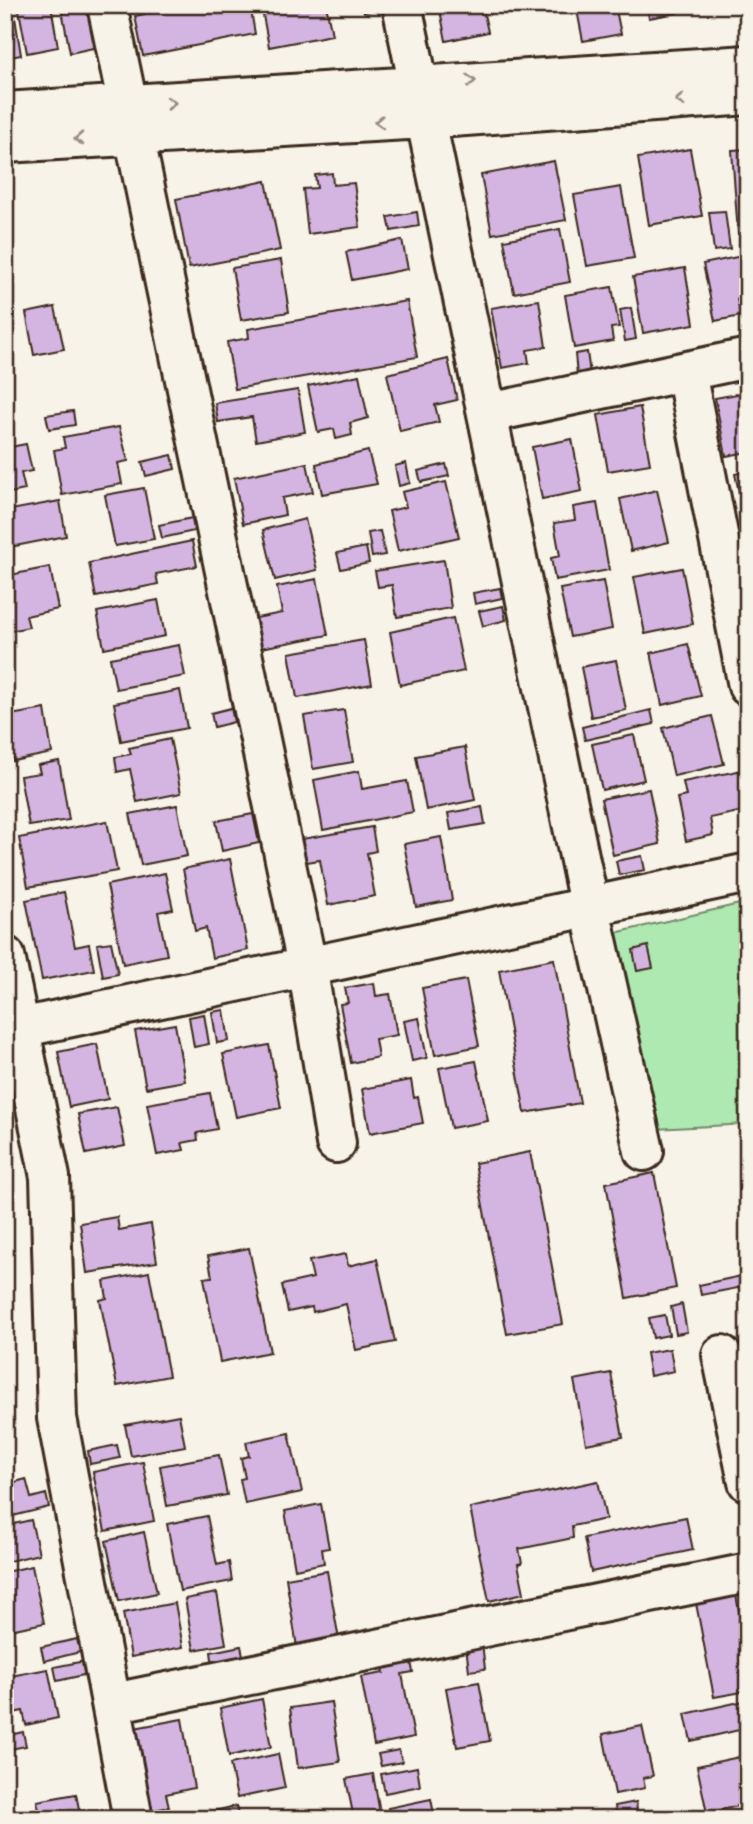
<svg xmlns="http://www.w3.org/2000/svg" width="753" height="1824" viewBox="0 0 753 1824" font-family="Mynerve,sans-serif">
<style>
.green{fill:#ade9b0;stroke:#748a67;stroke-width:2}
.building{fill:#d4b5e2;stroke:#3b2a1e;stroke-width:2}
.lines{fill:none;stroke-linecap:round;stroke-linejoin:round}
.minor-casing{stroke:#3b2a1e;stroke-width:44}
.minor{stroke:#f7f3e8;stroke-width:38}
.oneway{stroke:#998e83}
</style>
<rect width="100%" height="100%" fill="#f7f3e8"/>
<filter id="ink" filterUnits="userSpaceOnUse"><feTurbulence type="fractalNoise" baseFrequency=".0143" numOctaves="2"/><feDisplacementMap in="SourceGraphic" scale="14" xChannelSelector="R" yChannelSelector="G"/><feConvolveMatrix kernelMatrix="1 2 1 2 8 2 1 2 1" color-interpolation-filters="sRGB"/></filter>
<g filter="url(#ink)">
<path class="green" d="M748,902V1124L655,1129L615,933Z"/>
<path class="building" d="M5,5H13L21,55L5,58Z
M18,5H51L58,47L27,53Z
M61,5H90L98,47L70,53Z
M188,5H250L255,34L143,56L135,16Z
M261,5H326L332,35L269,47Z
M363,5H379L380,9L364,12Z
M439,5H482L488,32L446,41Z
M576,5H615L621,34L583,41Z
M634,5H675L677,13L649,18L647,8L635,11Z
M690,149L702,216L649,225L638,158Z
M748,149V234H738L732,150Z
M554,161L566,220L492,234L481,175Z
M332,173L333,185L354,183L360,227L308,234L303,189L317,188L315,175Z
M266,181L280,250L189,268L176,199Z
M621,187L634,258L587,266L574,195Z
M725,211L730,249L714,251L709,212Z
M417,212L419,226L391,231L388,217Z
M560,229L570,282L514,293L504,240Z
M402,240L408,269L352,280L346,252Z
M742,256L748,297L737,299L741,316L715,321L703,264Z
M281,260L289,312L241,320L232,268Z
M685,268L694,324L643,333L633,277Z
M612,287L619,327L611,328L613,341L574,348L565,295Z
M539,300L546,347L527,350L529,363L502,368L491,308Z
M407,301L417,357L235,389L227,342L249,338L248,329Z
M55,307L64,349L34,355L26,313Z
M631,308L636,339L625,341L620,310Z
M587,352L590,374L577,375L575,354Z
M448,359L457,400L435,405L439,422L400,431L387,374Z
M359,375L368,418L350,423L352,435L336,439L334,429L318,432L308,386Z
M298,390L305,432L256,441L252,417L218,422L215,403Z
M748,392V452L726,456L715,398Z
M640,407L650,464L608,471L598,415Z
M73,411L75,425L49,429L46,415Z
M119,427L128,461L118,463L122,484L62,495L54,450L65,448L63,437Z
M572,439L582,491L542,499L532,447Z
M26,444L32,471L21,473L25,490L5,494V448Z
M368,451L377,484L322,494L316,464Z
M172,455L175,469L146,476L142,462Z
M307,463L313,492L282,498L285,515L243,524L234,478Z
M406,463L410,483L399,486L395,466Z
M446,464L449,476L421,482L418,471Z
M748,471V528H747L735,474Z
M446,482L459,537L398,551L389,511L406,507L402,492Z
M144,488L154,539L115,546L105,495Z
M657,490L669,542L631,551L620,499Z
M60,501L66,536L5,548V511Z
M597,503L609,570L555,580L551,558L560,556L554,523L575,520L573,507Z
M192,518L194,531L162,538L159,525Z
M305,519L317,570L275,580L263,530Z
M380,531L385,555L372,557L368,533Z
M192,541L197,566L156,574L158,584L96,597L89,563Z
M366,547L369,563L341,569L337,553Z
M444,560L451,608L397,617L392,585L378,587L375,571Z
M50,567L58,609L26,616L29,627L5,632V576Z
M682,568L693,624L645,634L634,577Z
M317,579L328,635L261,648L256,618L282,613L277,587Z
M603,581L612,629L570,637L560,589Z
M500,588L502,598L475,604L473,593Z
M158,600L165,636L104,648L97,612Z
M503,606L506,620L483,626L479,611Z
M453,618L464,671L400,685L390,632Z
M364,640L372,684L297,698L289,653Z
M688,644L701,696L662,705L651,653Z
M179,645L185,676L116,689L110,658Z
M616,660L626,710L591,717L581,667Z
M180,690L187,728L121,741L114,703Z
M231,708L234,722L214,727L211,713Z
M45,709L52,753L13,761L5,716Z
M344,710L353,762L313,769L304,716Z
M651,710L654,724L585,740L582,727Z
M712,716L724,764L674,776L663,728Z
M634,735L644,780L602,790L592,744Z
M170,739L181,793L137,802L130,769L117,772L115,757L131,754L129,748Z
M465,747L475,800L426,810L416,756Z
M59,761L69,820L29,826L20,776L40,773L38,765Z
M743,770L748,810L710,818L713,835L686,841L677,798L686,796L683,782Z
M359,771L362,789L407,781L413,812L323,830L314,780Z
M649,789L660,844L613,855L601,799Z
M177,805L187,856L141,865L130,814Z
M482,807L485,824L451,830L448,813Z
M253,814L259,843L222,851L216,821Z
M107,821L117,871L28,887L19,838Z
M372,827L376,851L367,853L375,896L328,905L320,860L306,862L302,839Z
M441,837L452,900L416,907L404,844Z
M642,856L645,870L619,875L616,861Z
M230,859L248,950L212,958L206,928L195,931L183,869Z
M165,873L173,909L158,912L167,955L123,964L107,885Z
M64,892L75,947L89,944L94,970L42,980L26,900Z
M111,942L118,974L103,977L97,944Z
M648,946L653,968L637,971L633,950Z
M554,959L580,1103L525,1113L499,970Z
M466,980L479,1046L435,1055L422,988Z
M374,983L376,996L390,994L397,1035L375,1039L378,1057L351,1063L340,1004L348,1003L345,988Z
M224,1010L229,1041L217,1043L212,1012Z
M204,1014L209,1044L194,1047L189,1017Z
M419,1018L427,1058L412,1061L404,1021Z
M175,1024L185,1081L146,1088L135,1031Z
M97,1044L108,1099L69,1107L58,1052Z
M269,1045L281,1108L236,1117L223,1054Z
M476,1061L488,1121L451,1128L439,1068Z
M411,1080L414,1098L418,1097L423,1123L370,1133L362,1089Z
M210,1093L217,1129L197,1133L198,1140L182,1143L184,1150L157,1155L147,1104Z
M117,1107L125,1146L86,1154L78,1114Z
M530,1152L563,1324L507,1334L475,1163Z
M654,1173L676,1288L627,1298L606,1183Z
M117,1217L119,1230L151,1224L157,1262L87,1273L80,1223Z
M249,1248L270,1352L220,1362L204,1278L212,1277L208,1256Z
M346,1254L348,1266L377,1259L395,1342L356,1350L346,1304L313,1312L312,1307L288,1312L282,1285L313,1278L309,1261Z
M149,1272L169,1376L117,1386L100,1300L107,1298L104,1281Z
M746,1275L748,1286L701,1295L699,1285Z
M682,1304L687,1332L676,1334L671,1307Z
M665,1315L669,1335L653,1338L649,1318Z
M670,1349L674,1371L650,1376L646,1353Z
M611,1373L623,1437L586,1444L574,1380Z
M179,1415L185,1446L131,1456L125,1425Z
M289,1433L302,1492L245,1504L240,1479L245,1478L241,1458L249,1456L246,1442Z
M117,1445L120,1458L90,1464L88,1451Z
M219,1455L227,1495L167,1506L160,1466Z
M143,1462L154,1521L105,1531L93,1472Z
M26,1479L31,1498L46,1494L49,1507L5,1518V1485Z
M598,1481L606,1519L572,1526L573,1538L519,1549L522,1563L518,1564L524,1593L489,1601L470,1508Z
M321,1504L329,1548L322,1549L324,1563L295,1569L285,1511Z
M207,1516L217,1565L229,1562L232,1581L180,1591L167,1524Z
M686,1517L693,1550L591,1572L584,1538Z
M31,1520L39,1554L5,1562V1526Z
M144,1532L157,1593L119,1601L106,1541Z
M32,1566L44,1623L5,1631V1572Z
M327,1571L339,1640L297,1647L286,1578Z
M735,1590L748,1658V1691L714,1697L695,1598Z
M217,1593L226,1644L194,1650L185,1599Z
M175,1603L183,1647L131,1657L123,1613Z
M77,1639L80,1652L44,1661L41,1647Z
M482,1643L485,1669L469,1671L466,1646Z
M241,1646L244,1660L213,1666L211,1652Z
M410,1656L413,1672L402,1674L414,1737L374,1745L361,1677L384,1673L382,1661Z
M85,1661L88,1674L57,1681L54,1667Z
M48,1669L58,1718L26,1725L23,1711L8,1714L5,1677Z
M479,1682L490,1741L457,1747L446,1688Z
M262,1699L271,1747L229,1756L220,1708Z
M744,1701L748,1728L691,1741L685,1714Z
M331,1702L340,1762L298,1768L290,1708Z
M182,1719L194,1788L166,1794L169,1807L145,1812L129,1729Z
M642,1726L653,1776L643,1778L645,1788L615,1794L603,1734Z
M23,1732L26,1746L5,1750V1736Z
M399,1750L402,1762L381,1766L378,1754Z
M278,1754L285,1788L237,1798L230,1764Z
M744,1756L748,1804L707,1813L697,1766Z
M417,1767L420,1786L385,1793L381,1774Z
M373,1774L381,1819H354L346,1779Z
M76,1794L81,1819H41L37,1801Z
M431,1799L435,1819H390L388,1808Z
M636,1802L638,1819H617L615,1806Z
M236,1806L239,1819H215L214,1811Z"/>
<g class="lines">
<g class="minor-casing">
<path id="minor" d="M107,5L307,965L336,1143
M402,5L589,904L644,1151
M5,112L748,65
M5,143L425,119L748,95
M686,372L748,686
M489,413L748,358
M5,956L50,1177L57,1418L133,1819
M20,1028L748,873
M722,1355L748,1482
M113,1703L748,1573"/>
</g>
<use href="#minor" class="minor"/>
</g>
<defs><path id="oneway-chevron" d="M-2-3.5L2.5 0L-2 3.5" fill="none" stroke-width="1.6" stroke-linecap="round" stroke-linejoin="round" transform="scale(1.75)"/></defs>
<g class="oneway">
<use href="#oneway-chevron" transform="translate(471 81) rotate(-3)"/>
<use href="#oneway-chevron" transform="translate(680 100) rotate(176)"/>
<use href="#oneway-chevron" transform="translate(171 103) rotate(-4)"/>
<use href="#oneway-chevron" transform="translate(379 122) rotate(177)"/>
<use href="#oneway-chevron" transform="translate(79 139) rotate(176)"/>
</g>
</g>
<rect width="753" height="1824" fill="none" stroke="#f7f3e8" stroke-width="28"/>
<rect x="14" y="14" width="725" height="1796" fill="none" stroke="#3b2a1e" stroke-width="2.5" filter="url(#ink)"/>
</svg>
